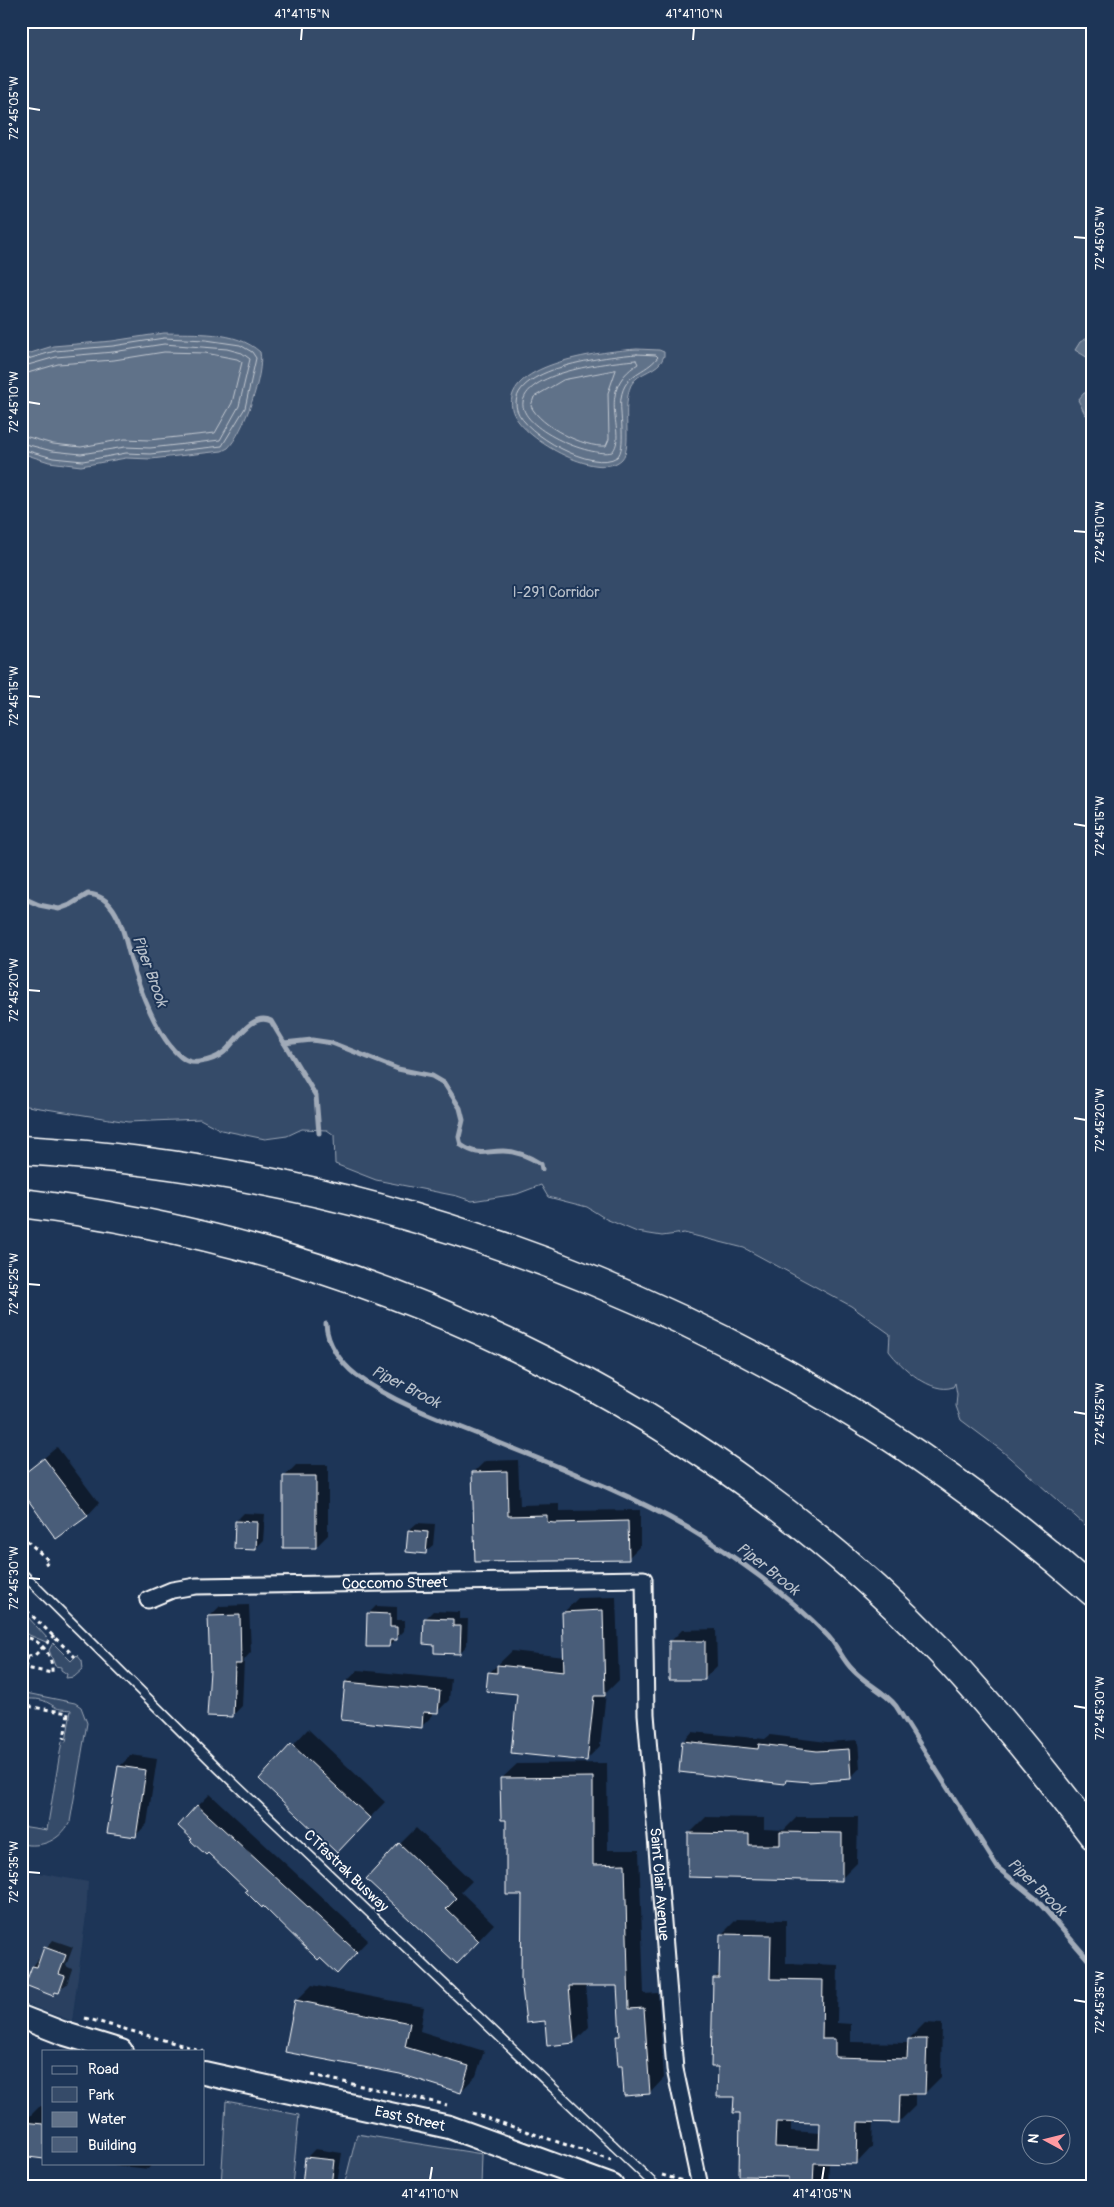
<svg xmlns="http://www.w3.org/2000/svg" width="1114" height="2207" viewBox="0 0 1114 2207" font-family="Pangolin,sans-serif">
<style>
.built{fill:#2a4161}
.green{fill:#364b69;stroke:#9aa5b4}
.water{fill:#617289;stroke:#a0aab8}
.shadow{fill:#0007;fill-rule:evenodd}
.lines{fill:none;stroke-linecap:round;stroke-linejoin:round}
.shore{stroke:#c0c7d0;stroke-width:1}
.stream{stroke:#a0aab8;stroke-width:5}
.building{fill:#4a5d79;stroke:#fff;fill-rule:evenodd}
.lane-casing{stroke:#fff;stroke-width:11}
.street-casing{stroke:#fff;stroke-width:19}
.secondary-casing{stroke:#fff;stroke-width:26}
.highway-casing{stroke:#fff;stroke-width:31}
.path{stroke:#fff;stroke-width:3;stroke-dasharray:4 4;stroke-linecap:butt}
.lane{stroke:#1d3557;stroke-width:8}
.street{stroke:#1d3557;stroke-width:15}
.secondary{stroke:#1d3557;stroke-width:22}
.highway{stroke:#1d3557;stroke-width:28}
.lane-bridge-casing{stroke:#fff;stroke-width:11;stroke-linecap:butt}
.lane-bridge{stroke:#1d3557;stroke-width:8}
.ticks{fill:none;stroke:#fff;stroke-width:2}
.labels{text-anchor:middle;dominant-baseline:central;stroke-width:4;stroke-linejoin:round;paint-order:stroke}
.park-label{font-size:15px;fill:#b9c0ca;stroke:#1d3557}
.street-label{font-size:15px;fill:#fff;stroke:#1d3557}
.water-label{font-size:16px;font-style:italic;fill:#b8c0ca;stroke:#1d3557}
.neatline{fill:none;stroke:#fff;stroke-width:2}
.ticks-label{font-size:12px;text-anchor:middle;fill:#fff}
</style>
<rect width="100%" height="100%" fill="#1d3557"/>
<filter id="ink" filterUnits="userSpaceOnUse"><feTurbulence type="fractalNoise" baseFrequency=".02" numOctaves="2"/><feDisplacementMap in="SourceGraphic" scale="10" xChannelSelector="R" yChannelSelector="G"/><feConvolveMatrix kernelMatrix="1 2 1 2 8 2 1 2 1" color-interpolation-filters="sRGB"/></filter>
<g filter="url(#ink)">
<path class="built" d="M21,1870L88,1882L86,1915L72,2021L21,2002Z"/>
<path class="green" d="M21,21H1093V1528L1085,1525L1001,1450L961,1420L956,1406L957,1394L955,1383L953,1387C932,1395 901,1367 889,1351L890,1334L851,1306L744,1248L684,1233L662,1236L637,1232L606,1219L587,1207L548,1197L541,1185L517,1194L472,1201L457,1196L376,1180L335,1164L334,1135L327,1130L302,1129L287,1136L265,1139L221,1130L200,1119L128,1122L21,1105Z
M26,1615L48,1639L46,1642L22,1632Z
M53,1643L71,1661L77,1655L82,1661L83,1669L74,1677L66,1678L67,1674L61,1670V1667L55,1666L49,1650Z
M21,1692L75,1703L81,1707L87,1723L70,1822C59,1841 42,1848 21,1844V1826L47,1830L62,1741L66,1742L71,1710C67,1709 59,1710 55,1707C41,1698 40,1699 21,1699Z
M226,2101L299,2115L292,2186H221Z
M357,2134L482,2154L481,2186H344Z"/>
<path class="water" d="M164,333C195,334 236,330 260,352C265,374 243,433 228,448L222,451L151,459L126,458L81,466L49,462L21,453V356L53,346L112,341Z
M1093,335V361L1075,350L1080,342Z
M637,349L659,350L664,352V356C659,372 638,371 631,385C621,407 633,447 622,459C599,483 518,437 512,409C502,362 607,351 637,349Z
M1093,392V421L1085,414L1078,400L1084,393Z"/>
<path class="shadow" d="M57,1447L99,1503L88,1515L57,1537L21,1477Z
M518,1460L520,1505L559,1504V1511L640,1510V1546L628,1558L476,1561L473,1473L485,1461Z
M296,1465H328V1535L316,1547L284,1477Z
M244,1513L265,1514L263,1541L255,1549L236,1521Z
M417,1523L435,1524L433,1545L425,1552L409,1530Z
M616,1597L619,1680L606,1693L600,1746L586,1760L518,1693L489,1673L512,1651L565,1657L564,1612L578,1598Z
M249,1605L251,1652L244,1660L242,1706L232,1716L211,1670L209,1617L220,1606Z
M376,1606L397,1607V1620H405L404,1631L389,1646L368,1614Z
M433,1611L460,1612V1619H468L467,1645L460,1653L435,1643L425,1619Z
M716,1629L717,1666L705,1678L670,1642L682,1630Z
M358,1670L451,1679L449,1700L437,1712H433V1715L421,1727L346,1682Z
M308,1729L385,1802L353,1835L261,1779Z
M692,1732L765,1739L770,1735L827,1742L858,1740L860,1768L850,1778L788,1779L785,1782L683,1742Z
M131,1755L157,1759L147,1824L135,1836L119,1767Z
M607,1763L608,1850H639L644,1994L658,1993L664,2078L650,2093L623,2065L617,2037L621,2032L618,1985H585L589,2027L574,2042L546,2020L507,1819L502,1778L517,1764Z
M210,1794L368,1940L349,1960L263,1904L262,1906L208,1851L198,1806Z
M706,1817L764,1818V1829L784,1830L797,1817H858L857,1863L841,1879L690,1833Z
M416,1828L472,1881L461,1892L494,1924L457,1963L400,1844Z
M737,1919L786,1920V1963L838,1965L837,2023L851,2024V2042L909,2043V2039L925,2023L942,2024L941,2077L925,2093H915V2106L899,2122L873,2121L872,2147L857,2163L829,2162L828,2186H789L790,2176L741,2112L719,2066L715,1978L720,1972L721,1935ZM791,2121L821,2122V2133L791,2131Z
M53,1940L73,1947L66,1966L72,1969L67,1984L53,1994L33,1966Z
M312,1985L424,2007L420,2031L484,2051L476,2076L461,2091L400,2073L286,2051L297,2000Z
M40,2106L44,2107V2157L21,2155L24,2122Z
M315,2149L342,2153L338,2178L331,2186H301L307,2157Z
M96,2163H153L148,2169Z"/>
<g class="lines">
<path class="shore" d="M637,354L656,355L658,357C645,374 625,372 621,398C619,411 627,449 617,457C593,473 525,434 517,410C505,367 611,356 637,354Z
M636,360L638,364C593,392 629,434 612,452C590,458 519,428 523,402C528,371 611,362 636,360Z
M21,361L55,351L113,346L164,338L206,340L240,345L252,352L256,358L245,408L222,446L150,454L126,453L83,461L53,458L21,449
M21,367L56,357L113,352L164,344L227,349L242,353L250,359L239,406L220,440L150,448L125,447L81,454L52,451L21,443
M616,370L608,393L609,439L606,446C584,448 540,426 531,406L534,397L563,380Z
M21,375L58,364L114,360L164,352L205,353L237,359L242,362L232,403L215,433L149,440L125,439L81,447L53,444L21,435"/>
<path class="stream" d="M21,897L39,905L59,909L70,905L88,894C99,895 107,900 113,909C123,924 126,943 131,960C139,988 158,1039 181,1057C187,1062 192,1063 199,1062C208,1061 217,1058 224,1052C235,1043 252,1011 271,1021L316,1096L319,1133
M284,1043L312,1040L332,1043L398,1069L432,1076L444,1083L460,1108L463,1120L459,1137L461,1145C479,1157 484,1151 503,1151C517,1151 530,1157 541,1164L542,1169
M326,1324C327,1344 341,1363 356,1375C389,1400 436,1418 475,1433C547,1463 621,1489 688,1528C735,1556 788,1595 826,1634C837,1644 842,1660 853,1670C866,1684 884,1691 896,1706L998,1868L1036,1899L1093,1965"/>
</g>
<path class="building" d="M44,1458L88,1516L56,1539L21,1490V1476Z
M507,1471L508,1516L547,1515V1522L554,1523L628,1521L629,1560L475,1562L472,1472Z
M283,1476H316V1548H283Z
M235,1521L257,1522L256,1550L234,1549Z
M408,1530L428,1532L426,1554L406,1552Z
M603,1610L605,1696H594L587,1761L511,1753L517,1694L486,1691L488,1672L497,1673V1665L564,1672L562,1612Z
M367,1613L390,1614V1627H397V1640H390L389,1647H366Z
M240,1615L241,1664H235L233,1717L207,1716L210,1670L208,1616Z
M424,1618L453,1619V1626H461L460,1654L434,1653V1645L423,1644Z
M669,1641H705V1680H669Z
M345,1682L440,1691L438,1713L423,1712L422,1728L341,1720Z
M682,1741L758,1749L759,1744L817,1751L849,1749L851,1779L810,1782L786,1780L785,1784L679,1772Z
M291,1744L370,1818L337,1853L259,1779Z
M118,1766L146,1770L136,1837L107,1833Z
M593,1777V1865L625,1864L629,2009L644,2008L650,2094L624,2096L622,2066H618L616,2036H620L617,1986H569L574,2043L547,2046L545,2021L526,2023L521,1978L522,1895H506V1820H501L500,1778Z
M197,1805L357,1952L337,1974L320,1958L318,1960L263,1906L262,1908L245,1891L247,1890L208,1853L206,1855L190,1840L192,1839L178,1826Z
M780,1832L842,1833V1881L688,1877V1833L749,1834V1845H780Z
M399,1843L457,1898L446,1909L479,1941L457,1964L366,1879Z
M720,1934L771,1935L770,1979L823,1980L822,2039H835V2057L907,2059L908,2039H927L925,2094H900L899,2123L858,2122L857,2164L814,2163L813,2186H788V2177L739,2176L740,2113H733L734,2097H717L718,2067H711L713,1978H719ZM776,2122L820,2123L819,2149L775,2147Z
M44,1947L66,1955L59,1974L65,1976L59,1993L55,1992L53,1996L25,1985L32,1966L37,1967Z
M295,2000L410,2023L405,2047L469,2066L461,2093L400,2074L285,2052Z
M23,2122L44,2124V2159L21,2156Z
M305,2157L334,2160L331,2186H302Z"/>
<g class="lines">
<g class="lane-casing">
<path id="lane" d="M21,1572L219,1769L613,2145"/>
</g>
<g class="street-casing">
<g id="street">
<path id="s1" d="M148,1600L172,1590L196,1586L644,1579L646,1714L675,2069L700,2186"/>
</g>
</g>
<g class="secondary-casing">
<g id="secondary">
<path d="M21,2017L62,2033L121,2051"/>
<path id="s2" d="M204,2073L449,2127L612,2186"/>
</g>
</g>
<g class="highway-casing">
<path id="highway" d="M21,1150C415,1173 797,1329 1093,1592
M21,1203C368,1246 697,1399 941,1652C996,1710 1045,1772 1093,1835"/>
</g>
<path class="path" d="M21,1535L49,1561L45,1564
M21,1605L75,1657
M21,1616L26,1610
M21,1636C40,1639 53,1653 52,1673L21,1667
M21,1651L28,1656L35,1655L54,1636
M25,1668L28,1656
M21,1705L68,1713L64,1739
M85,2018L203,2051
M312,2075L447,2105
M472,2113L611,2160
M662,2175L683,2181"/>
<use href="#lane" class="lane"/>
<use href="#street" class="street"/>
<use href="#secondary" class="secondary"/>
<use href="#highway" class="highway"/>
<g class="lane-bridge-casing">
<path id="lane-bridge" d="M613,2145L656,2186"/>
</g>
<use href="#lane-bridge" class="lane-bridge"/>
</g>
</g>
<path class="ticks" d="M301,40L302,28M693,40L694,28M28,108L40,110M1074,237L1086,238M28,402L40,404M1074,531L1086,532M28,696L40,697M1074,824L1086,826M28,990L40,991M1074,1118L1086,1120M28,1284L40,1285M1074,1412L1086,1414M28,1578L40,1579M1074,1706L1086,1708M28,1872L40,1873M1074,2000L1086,2002M430,2180L432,2167M822,2180L824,2167"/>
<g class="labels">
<g class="park-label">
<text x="556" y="592">I-291 Corridor</text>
</g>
<g class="street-label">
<text stroke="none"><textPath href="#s1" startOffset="249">Coccomo Street</textPath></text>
<text transform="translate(346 1871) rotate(44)">CTfastrak Busway</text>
<text stroke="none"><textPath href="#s1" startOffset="804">Saint Clair Avenue</textPath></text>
<text stroke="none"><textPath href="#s2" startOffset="211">East Street</textPath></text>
</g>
<g class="water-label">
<text transform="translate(150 971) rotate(70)">Piper Brook</text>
<text transform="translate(406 1387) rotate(27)">Piper Brook</text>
<text transform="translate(768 1569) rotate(38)">Piper Brook</text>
<text transform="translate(1037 1887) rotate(44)">Piper Brook</text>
</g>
</g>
<rect width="1114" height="2207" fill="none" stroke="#1d3557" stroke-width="55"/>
<rect x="42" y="2050" width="162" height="115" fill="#1d3557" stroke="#77869a"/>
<rect x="52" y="2066" width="25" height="8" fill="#1d3557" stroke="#77869a"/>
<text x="88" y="2074" font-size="15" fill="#ffffff">Road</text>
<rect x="52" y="2087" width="25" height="15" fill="#364b69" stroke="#77869a"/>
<text x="88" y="2100" font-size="15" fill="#ffffff">Park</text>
<rect x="52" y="2112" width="25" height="15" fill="#617289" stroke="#77869a"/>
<text x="88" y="2124" font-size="15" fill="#ffffff">Water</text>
<rect x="52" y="2137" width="25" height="15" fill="#4a5d79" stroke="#77869a"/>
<text x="88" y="2150" font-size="15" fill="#ffffff">Building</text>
<g transform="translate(1046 2140) rotate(277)"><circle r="24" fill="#1d3557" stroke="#77869a"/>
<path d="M0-4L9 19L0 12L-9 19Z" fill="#ff9aa2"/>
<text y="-8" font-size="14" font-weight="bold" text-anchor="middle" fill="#ffffff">N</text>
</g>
<rect x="28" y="28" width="1058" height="2152" class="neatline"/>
<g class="ticks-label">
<text x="302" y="18">41°41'15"N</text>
<text x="694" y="18">41°41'10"N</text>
<text transform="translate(14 108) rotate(-90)" y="4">72°45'05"W</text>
<text transform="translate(1100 238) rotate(-90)" y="4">72°45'05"W</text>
<text transform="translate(14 402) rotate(-90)" y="4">72°45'10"W</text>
<text transform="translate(1100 532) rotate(-90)" y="4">72°45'10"W</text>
<text transform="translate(14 696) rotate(-90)" y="4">72°45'15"W</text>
<text transform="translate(1100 826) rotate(-90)" y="4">72°45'15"W</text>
<text transform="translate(14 990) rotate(-90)" y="4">72°45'20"W</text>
<text transform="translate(1100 1120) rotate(-90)" y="4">72°45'20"W</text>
<text transform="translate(14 1284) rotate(-90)" y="4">72°45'25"W</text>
<text transform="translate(1100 1414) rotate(-90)" y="4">72°45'25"W</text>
<text transform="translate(14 1578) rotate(-90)" y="4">72°45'30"W</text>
<text transform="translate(1100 1708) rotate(-90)" y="4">72°45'30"W</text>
<text transform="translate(14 1872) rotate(-90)" y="4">72°45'35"W</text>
<text transform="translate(1100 2002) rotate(-90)" y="4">72°45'35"W</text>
<text x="430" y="2198">41°41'10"N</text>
<text x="822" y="2198">41°41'05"N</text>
</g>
</svg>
